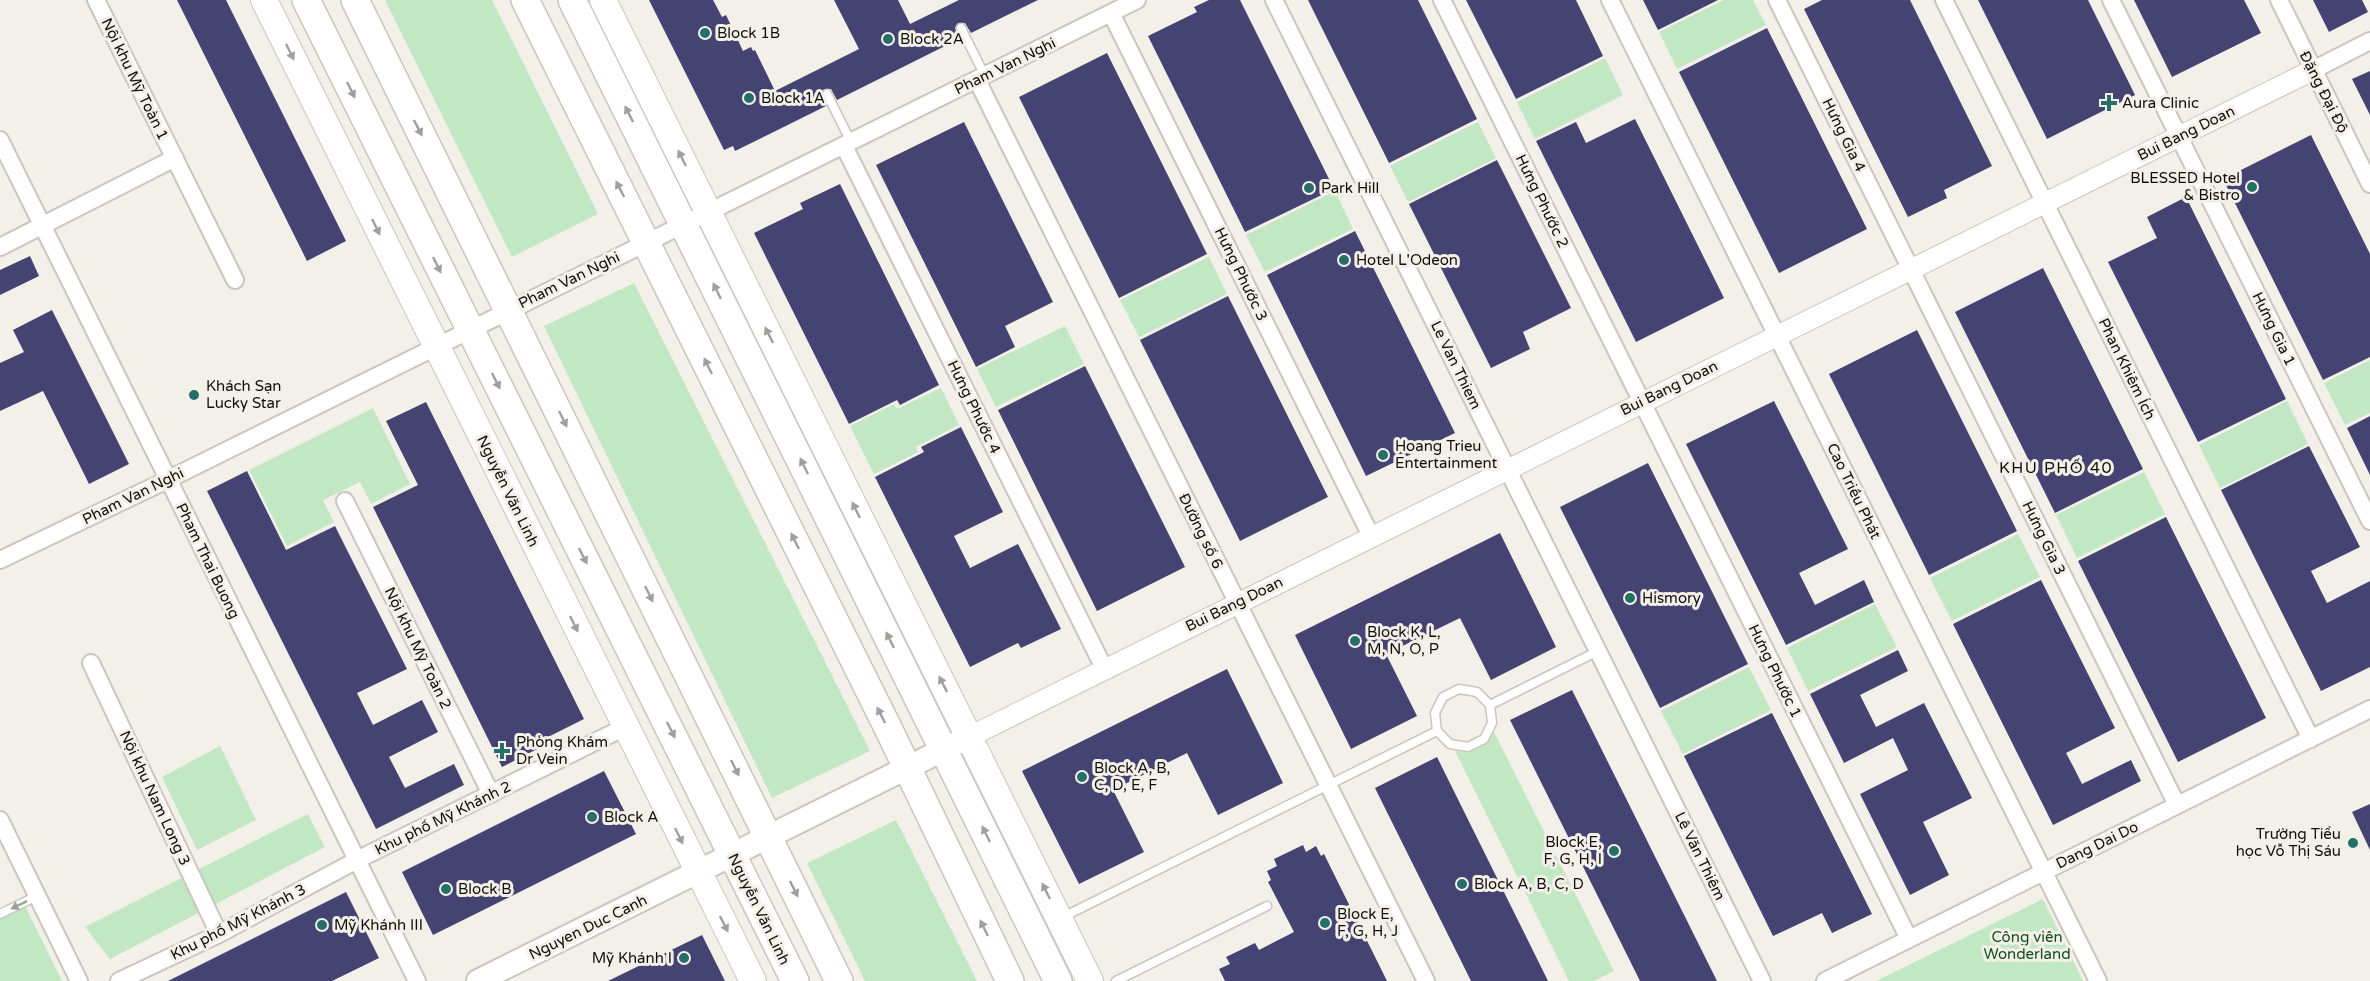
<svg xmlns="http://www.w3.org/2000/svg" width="2370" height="981" viewBox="0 0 2370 981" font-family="'Varela Round',sans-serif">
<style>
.green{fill:#c2e7c3}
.building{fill:#444371}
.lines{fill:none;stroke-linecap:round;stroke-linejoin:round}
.service-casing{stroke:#c9c6bf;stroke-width:11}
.minor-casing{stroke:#c9c6bf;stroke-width:20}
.tertiary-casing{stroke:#c9c6bf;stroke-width:22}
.secondary-casing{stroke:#c9c6bf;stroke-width:26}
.primary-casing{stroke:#c9c6bf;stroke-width:28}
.trunk-casing{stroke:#c9c6bf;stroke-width:30}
.service{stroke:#fff;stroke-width:8}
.minor{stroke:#fff;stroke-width:16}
.tertiary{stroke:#fff;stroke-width:20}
.secondary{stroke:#fff;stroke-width:22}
.primary{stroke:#fff;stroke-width:26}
.trunk{stroke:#fff;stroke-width:27}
.oneway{fill:#9f9f9d}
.poi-dot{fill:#266f68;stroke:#f3f0e9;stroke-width:2}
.labels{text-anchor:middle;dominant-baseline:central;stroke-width:6;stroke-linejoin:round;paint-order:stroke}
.poi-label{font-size:15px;fill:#0f0e0b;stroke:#f3f0e9;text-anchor:start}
.street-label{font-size:15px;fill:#0f0e0b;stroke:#f3f0e9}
.park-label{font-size:15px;fill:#0d4f18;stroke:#f3f0e9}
.neighbourhood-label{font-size:16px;letter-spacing:1.5px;fill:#0f0e0b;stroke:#f3f0e9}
</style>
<rect width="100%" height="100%" fill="#f3f0e9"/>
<path class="green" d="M385,0H492L598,214L512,257Z
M1724,0H1753L1766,25L1677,69L1659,32Z
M1605,58L1623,95L1535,139L1517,102Z
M1478,122L1496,158L1408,202L1390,166Z
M1335,191L1353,229L1265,272L1246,235Z
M1209,257L1227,294L1139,337L1120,300Z
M634,283L870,751L772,798L544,326Z
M1065,326L1084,364L996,407L977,369Z
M2370,360V413L2345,425L2324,383Z
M941,388L959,425L916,447L918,452L874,474L850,426L894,404L897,409Z
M2287,401L2308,444L2220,488L2199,445Z
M373,408L410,484L371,504L360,482L323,500L334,522L287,546L249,470Z
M2144,472L2165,514L2077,558L2056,515Z
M2018,534L2040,577L1952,621L1930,578Z
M1875,604L1897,647L1808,691L1787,648Z
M1749,667L1771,710L1683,754L1661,711Z
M1494,732L1614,971L1594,981H1569L1455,751C1473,754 1486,748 1494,732Z
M220,746L256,820L197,850L162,777Z
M308,814L325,847L110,959L85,927Z
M896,820L977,981H865L807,863Z
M2043,899L2083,981H1876Z
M23,902L62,981H0V913Z"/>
<path class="building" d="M177,0H226L346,241L307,261Z
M649,0H713L722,17L726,15L743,51L751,47L753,51L755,50L775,91L859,49L834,0H898L910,24L959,0H1038L971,33L965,23H958L955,28L959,39L837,100L831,89H824L821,94L826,106L735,151L733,146L724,150Z
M1209,0H1240L1334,189L1245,232L1148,36L1197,12L1194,7Z
M1308,0H1418L1477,119L1389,163Z
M1466,0H1576L1603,56L1516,99Z
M1643,0H1718L1658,30Z
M1822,0H1910L1992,166L1944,190L1947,198L1908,217L1804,9Z
M1978,0H2088L2135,95L2047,139Z
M2134,0H2244L2261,33L2172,77Z
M2313,0H2362L2368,12L2329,32Z
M1767,28L1867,229L1779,273L1679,72Z
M1107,53L1207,254L1119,298L1019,97Z
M2370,71V115L2352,79Z
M1635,119L1724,298L1636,342L1536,141L1576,122L1586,143Z
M964,122L1053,302L1005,326L1015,347L976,367L876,165Z
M2311,135L2370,254V357L2323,380L2223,179Z
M1497,160L1571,308L1523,332L1530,349L1491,368L1409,204Z
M840,184L939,385L900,405L897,400L849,424L754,233L803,209L800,203Z
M2186,197L2286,399L2198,442L2108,262L2157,238L2147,217Z
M1355,231L1455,433L1366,476L1267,275Z
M30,256L39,276L0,295V270Z
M2043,268L2143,469L2055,513L1955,312Z
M1228,296L1328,497L1240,541L1140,340Z
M52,310L129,464L89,484L43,391L0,411V363L24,352L13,330Z
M1917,330L2017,531L1929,575L1829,374Z
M1085,366L1185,567L1097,611L998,410Z
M1774,401L1848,549L1799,573L1815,605L1864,580L1874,602L1786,645L1686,444Z
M426,402L584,719L538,742L541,747L502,767L373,507L418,485L386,421Z
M2370,416V475L2347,428Z
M961,427L1003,512L954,536L970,568L1018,544L1061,629L1021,648L1018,643L970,667L875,477L924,452L921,447Z
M2309,446L2360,547L2311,571L2327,603L2370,581V667L2321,691L2221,490Z
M1648,463L1748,664L1660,708L1560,507Z
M247,471L286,550L335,526L343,542L407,669L357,693L373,725L422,700L438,732L389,757L405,788L454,764L464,785L376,829L207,491Z
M2166,517L2266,718L2178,762L2078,561Z
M1500,533L1556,647L1491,680L1460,618L1386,654L1417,716L1351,749L1295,635Z
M2041,580L2115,728L2066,753L2074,768L2082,784L2131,760L2141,781L2053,825L1953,624Z
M1898,650L1908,671L1860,695L1876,727L1924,703L1972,798L1923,822L1949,875L1910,895L1860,794L1908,770L1893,738L1844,763L1810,694Z
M1227,669L1283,783L1218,815L1187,753L1113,790L1144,852L1079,884L1022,771Z
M1572,690L1717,981H1640L1510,720Z
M1772,713L1872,914L1832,933L1822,913L1773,936L1684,756Z
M1437,757L1548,981H1471L1375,788Z
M604,771L636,834L433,935L402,872Z
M2370,804V850L2352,812Z
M1303,845L1306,852L1316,846L1321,856L1324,854L1387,981H1225L1219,969L1230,964L1226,957L1255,943L1259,950L1294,932L1268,882L1271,880L1267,871L1277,866L1274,859Z
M346,892L379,958L332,981H168Z
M702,935L725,981H608Z"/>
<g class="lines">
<g class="service-casing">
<path id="service" d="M961,28L985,76
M827,94L851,142
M1437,731L1450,744L1468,747L1484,739L1492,723L1490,705
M0,914L37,896
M1063,917L1437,731L1435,713L1443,697L1459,689L1477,692L1490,705L1598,651
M1116,981L1267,906"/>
</g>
<g class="minor-casing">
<path id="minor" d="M96,0L235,280
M1274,0L1762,981
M1442,0L1909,939
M1610,0L2098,981
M1777,0L2177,805
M1944,0L2311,739
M2111,0L2370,521
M2279,0L2370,184
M1111,13L1371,536
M2313,70L2370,41
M977,80L1426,981
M0,140L417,981
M844,146L1104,668
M0,247L175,158
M345,501L491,794
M0,560L167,480L1137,0
M91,663L219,934
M0,820L79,981
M119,981L219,934L357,860L625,727
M1825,981L2370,709"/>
</g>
<g class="tertiary-casing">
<path id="tertiary" d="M969,737L2313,70"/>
</g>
<g class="secondary-casing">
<path id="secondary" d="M478,981L969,737"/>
</g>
<g class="primary-casing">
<path id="primary" d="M264,0L753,981
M603,0L1090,981"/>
</g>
<g class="trunk-casing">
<path id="trunk" d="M306,0L795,981
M355,0L839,981
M525,0L889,730L1010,981
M572,0L1058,981"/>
</g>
<use href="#service" class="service"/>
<use href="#minor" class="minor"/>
<use href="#tertiary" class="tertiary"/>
<use href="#secondary" class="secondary"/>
<use href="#primary" class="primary"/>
<use href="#trunk" class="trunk"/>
</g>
<defs><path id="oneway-solid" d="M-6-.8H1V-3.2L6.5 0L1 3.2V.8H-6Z" transform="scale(1.5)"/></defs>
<g class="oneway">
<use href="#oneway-solid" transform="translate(290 52) rotate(64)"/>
<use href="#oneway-solid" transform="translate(351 90) rotate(64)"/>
<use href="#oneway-solid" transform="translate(629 114) rotate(-117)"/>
<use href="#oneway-solid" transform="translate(418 128) rotate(63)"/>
<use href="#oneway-solid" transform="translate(682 158) rotate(-116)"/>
<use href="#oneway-solid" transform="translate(620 189) rotate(-117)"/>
<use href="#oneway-solid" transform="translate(376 227) rotate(64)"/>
<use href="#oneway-solid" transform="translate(437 265) rotate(64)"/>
<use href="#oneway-solid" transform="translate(717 291) rotate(-116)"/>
<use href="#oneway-solid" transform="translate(769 335) rotate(-117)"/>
<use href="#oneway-solid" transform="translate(708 366) rotate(-116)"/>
<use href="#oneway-solid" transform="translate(496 381) rotate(63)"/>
<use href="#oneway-solid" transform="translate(563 419) rotate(64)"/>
<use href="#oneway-solid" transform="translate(804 466) rotate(-116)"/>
<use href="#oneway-solid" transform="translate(856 510) rotate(-116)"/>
<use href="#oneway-solid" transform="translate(795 541) rotate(-116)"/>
<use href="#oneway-solid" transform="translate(583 556) rotate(63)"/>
<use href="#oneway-solid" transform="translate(649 594) rotate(64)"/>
<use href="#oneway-solid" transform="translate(574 624) rotate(64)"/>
<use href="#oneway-solid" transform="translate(890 640) rotate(-116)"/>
<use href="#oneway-solid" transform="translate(943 684) rotate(-117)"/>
<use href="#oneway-solid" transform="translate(881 715) rotate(-117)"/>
<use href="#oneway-solid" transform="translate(671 730) rotate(63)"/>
<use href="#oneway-solid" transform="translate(735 768) rotate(64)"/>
<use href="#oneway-solid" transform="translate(986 834) rotate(-116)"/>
<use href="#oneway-solid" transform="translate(679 836) rotate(64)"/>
<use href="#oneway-solid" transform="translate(794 889) rotate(63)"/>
<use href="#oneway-solid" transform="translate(1046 891) rotate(-116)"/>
<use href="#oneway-solid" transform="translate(19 905) rotate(154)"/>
<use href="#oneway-solid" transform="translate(724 924) rotate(63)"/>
<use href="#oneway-solid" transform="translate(984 928) rotate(-116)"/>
</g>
<g class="poi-dot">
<circle cx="705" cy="33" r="6"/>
<circle cx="888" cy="39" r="6"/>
<circle cx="749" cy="98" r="6"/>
<path d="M2106 94h6v6h6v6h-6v6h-6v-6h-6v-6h6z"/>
<circle cx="2252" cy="187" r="6"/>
<circle cx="1309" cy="188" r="6"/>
<circle cx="1344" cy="260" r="6"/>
<circle cx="194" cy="395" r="6"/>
<circle cx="1383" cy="455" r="6"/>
<circle cx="1630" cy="598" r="6"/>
<circle cx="1355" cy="641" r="6"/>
<path d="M499 742h6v6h6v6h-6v6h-6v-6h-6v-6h6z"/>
<circle cx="1082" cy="777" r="6"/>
<circle cx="592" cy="817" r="6"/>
<circle cx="2353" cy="843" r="6"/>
<circle cx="1614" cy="851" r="6"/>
<circle cx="1462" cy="884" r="6"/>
<circle cx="446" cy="889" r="6"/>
<circle cx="1325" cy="923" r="6"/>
<circle cx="322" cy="925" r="6"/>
<circle cx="684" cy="958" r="6"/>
</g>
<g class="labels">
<g class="poi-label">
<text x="717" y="33">Block 1B</text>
<text x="900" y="39">Block 2A</text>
<text x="761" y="98">Block 1A</text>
<text x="2122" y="103">Aura Clinic</text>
<text x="2240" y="178" text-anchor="end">BLESSED Hotel<tspan x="2240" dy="17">&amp; Bistro</tspan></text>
<text x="1321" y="188">Park Hill</text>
<text x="1356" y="260">Hotel L'Odeon</text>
<text x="206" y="386">Khách Sạn<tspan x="206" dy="17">Lucky Star</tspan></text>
<text x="1395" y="446">Hoang Trieu<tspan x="1395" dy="17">Entertainment</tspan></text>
<text x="1642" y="598">Hismory</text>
<text x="1367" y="632">Block K, L,<tspan x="1367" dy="17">M, N, O, P</tspan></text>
<text x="516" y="742">Phòng Khám<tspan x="516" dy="17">Dr Vein</tspan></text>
<text x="1094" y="768">Block A, B,<tspan x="1094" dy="17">C, D, E, F</tspan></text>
<text x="604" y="817">Block A</text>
<text x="2341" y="834" text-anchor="end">Trường Tiểu<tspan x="2341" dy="17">học Vỗ Thị Sáu</tspan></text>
<text x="1602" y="842" text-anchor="end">Block E,<tspan x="1602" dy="17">F, G, H, I</tspan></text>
<text x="1474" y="884">Block A, B, C, D</text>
<text x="458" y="889">Block B</text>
<text x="1337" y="914">Block E,<tspan x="1337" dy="17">F, G, H, J</tspan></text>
<text x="334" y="925">Mỹ Khánh III</text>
<text x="672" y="958" text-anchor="end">Mỹ Khánh I</text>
</g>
<g class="street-label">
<text transform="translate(1005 66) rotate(-26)">Pham Van Nghi</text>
<text transform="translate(135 79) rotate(64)">Nội khu Mỹ Toàn 1</text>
<text transform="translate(2324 92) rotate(63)">Đặng Đại Độ</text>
<text transform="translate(2186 133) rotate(-26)">Bui Bang Doan</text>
<text transform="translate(1844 135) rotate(64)">Hưng Gia 4</text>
<text transform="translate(1542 201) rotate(64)">Hưng Phước 2</text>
<text transform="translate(1241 274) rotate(64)">Hưng Phước 3</text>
<text transform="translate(569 280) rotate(-26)">Pham Van Nghi</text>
<text transform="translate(2274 329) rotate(64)">Hưng Gia 1</text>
<text transform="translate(1456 365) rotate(64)">Le Van Thiem</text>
<text transform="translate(2127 369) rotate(64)">Phan Khiêm Ích</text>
<text transform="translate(1669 388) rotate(-26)">Bui Bang Doan</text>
<text transform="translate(974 407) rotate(64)">Hưng Phước 4</text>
<text transform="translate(508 491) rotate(64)">Nguyễn Văn Linh</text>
<text transform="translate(1854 491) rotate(64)">Cao Triều Phát</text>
<text transform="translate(133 496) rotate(-26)">Pham Van Nghi</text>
<text transform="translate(1201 531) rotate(64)">Đường số 6</text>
<text transform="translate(2044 538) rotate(64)">Hưng Gia 3</text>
<text transform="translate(208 561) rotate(64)">Pham Thai Buong</text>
<text transform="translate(1234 604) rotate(-26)">Bui Bang Doan</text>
<text transform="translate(418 648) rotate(64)">Nội khu Mỹ Toàn 2</text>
<text transform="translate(1775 671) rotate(64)">Hưng Phước 1</text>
<text transform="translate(155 798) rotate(65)">Nội khu Nam Long 3</text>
<text transform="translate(443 818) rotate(-26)">Khu phố Mỹ Khánh 2</text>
<text transform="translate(2097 845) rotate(-26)">Dang Dai Do</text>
<text transform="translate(1700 856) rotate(64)">Lê Văn Thiêm</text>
<text transform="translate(759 909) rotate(64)">Nguyễn Văn Linh</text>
<text transform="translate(238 922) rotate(-27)">Khu phố Mỹ Khánh 3</text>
<text transform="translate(588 927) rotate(-26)">Nguyen Duc Canh</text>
</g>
<g class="park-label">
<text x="2027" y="937">Công viên<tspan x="2027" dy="17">Wonderland</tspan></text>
</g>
<g class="neighbourhood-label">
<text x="2056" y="468">KHU PHỐ 40</text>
</g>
</g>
</svg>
